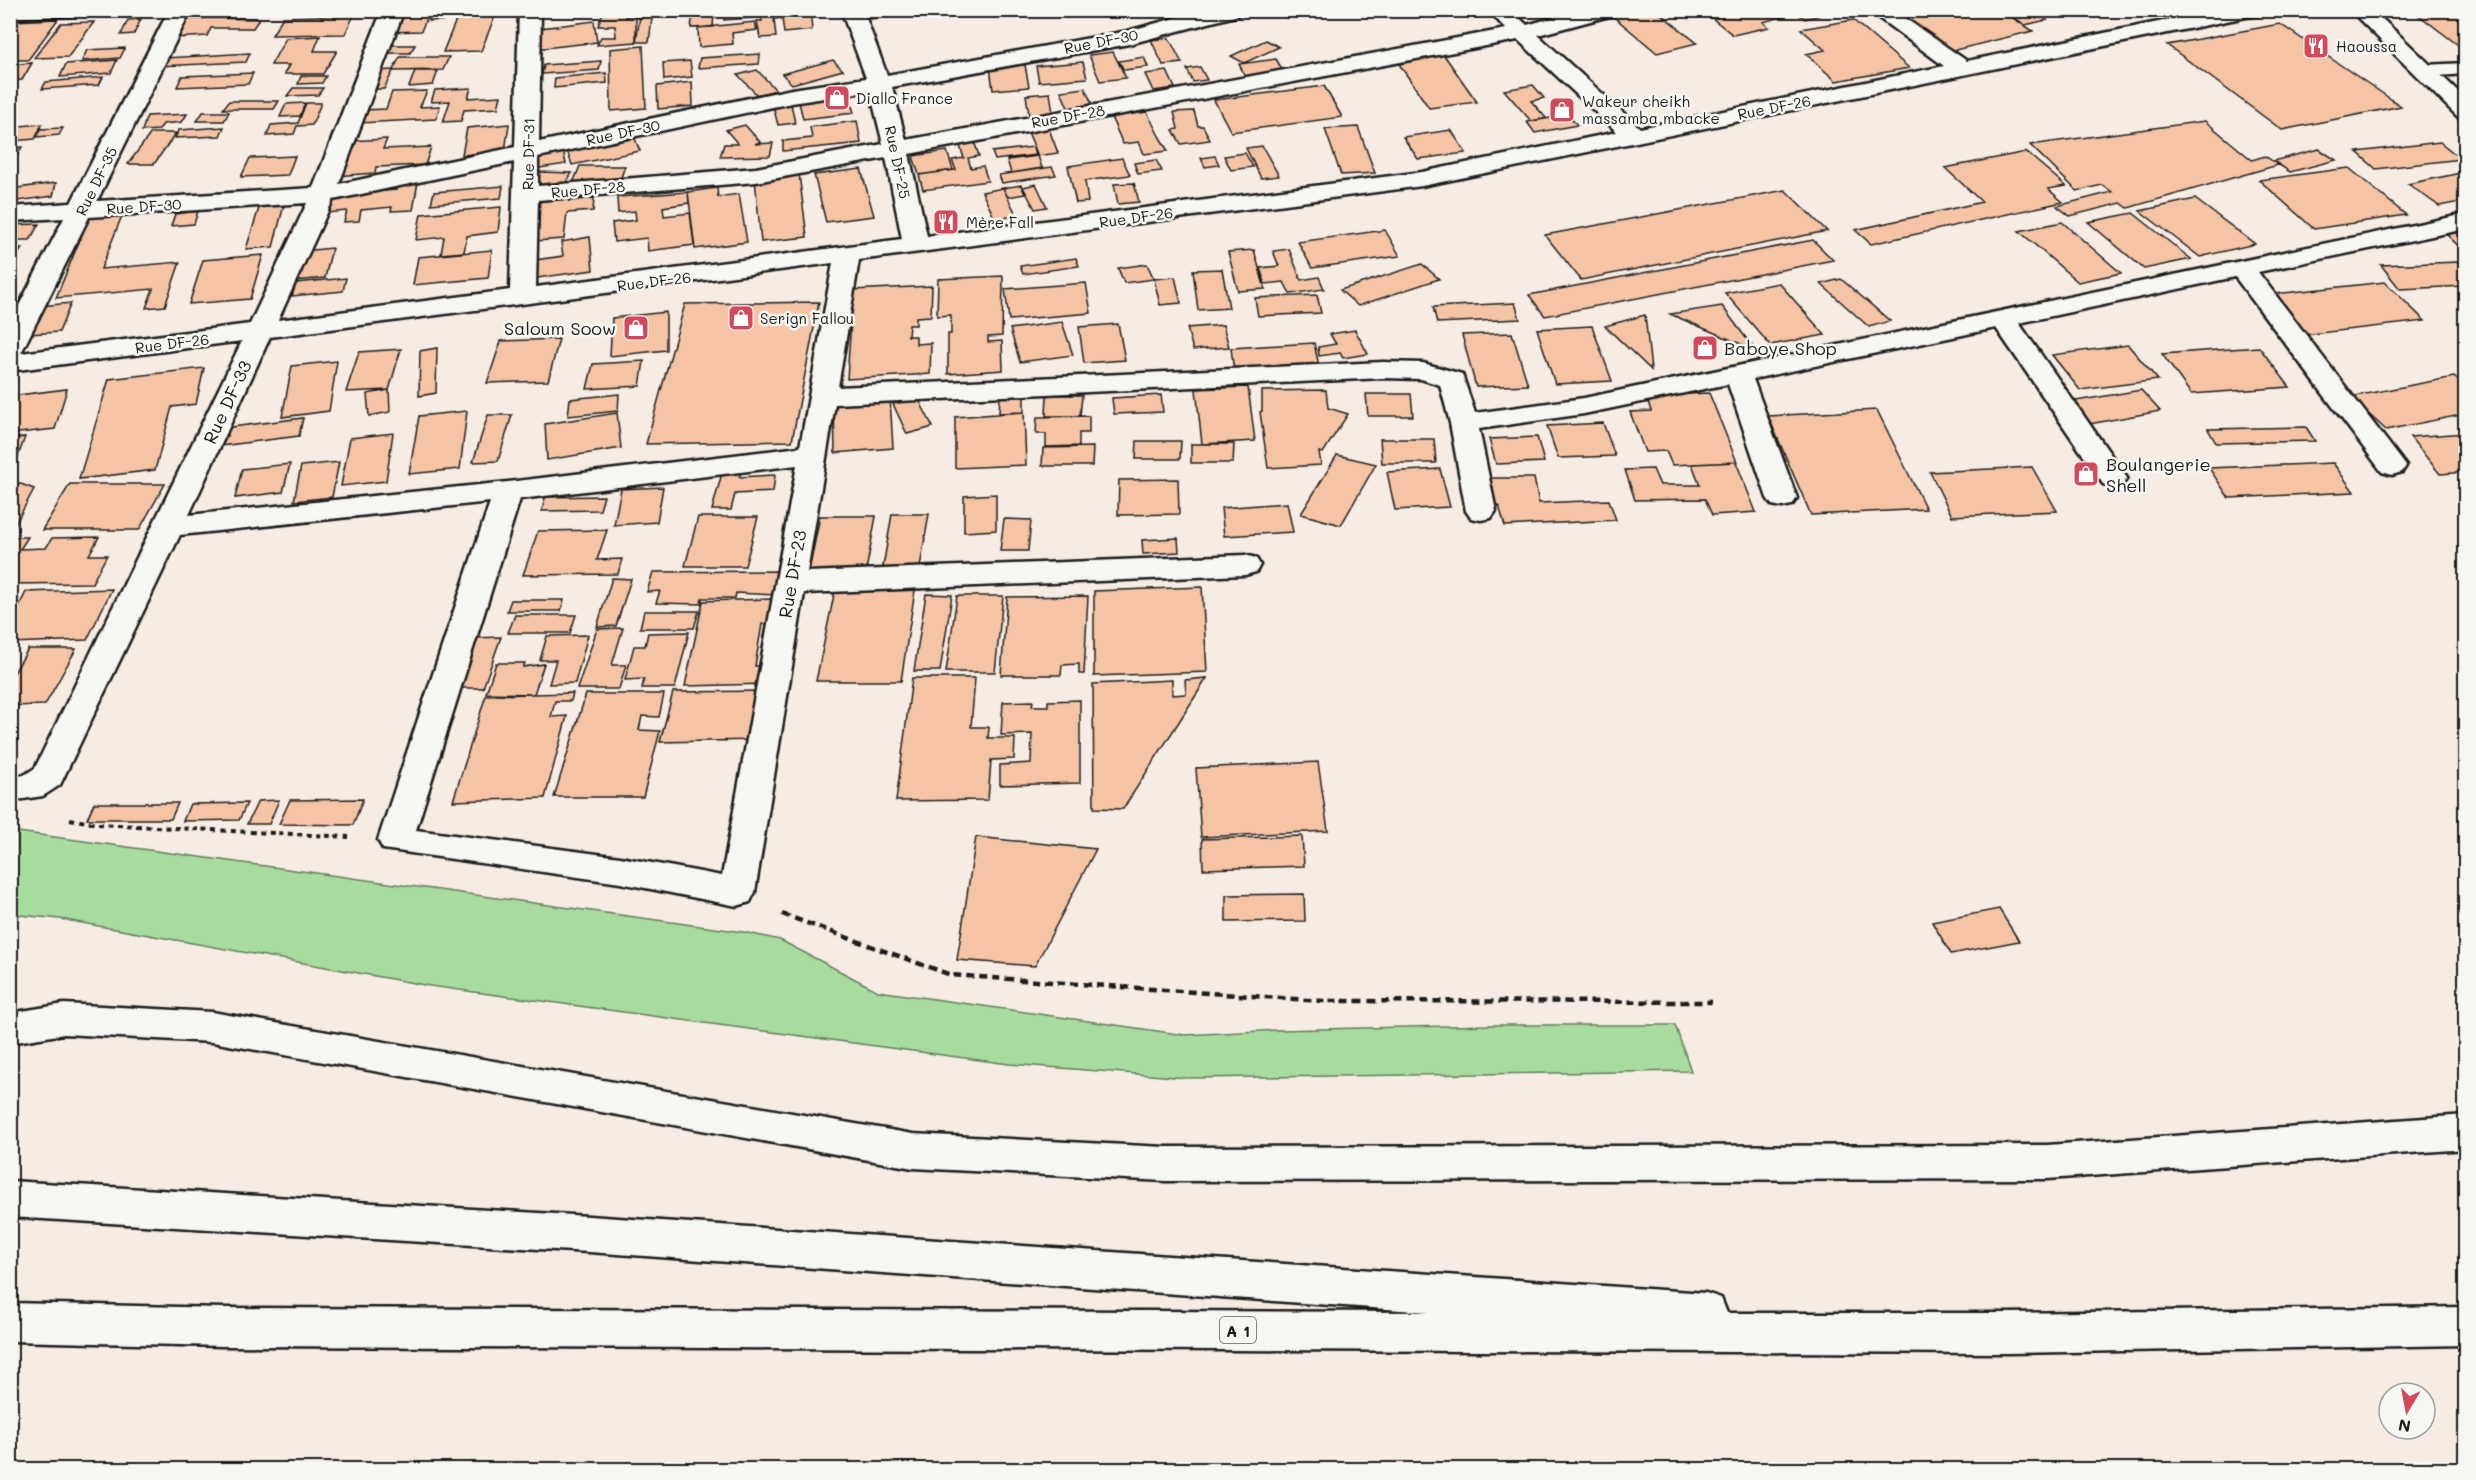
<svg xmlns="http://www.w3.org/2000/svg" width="2476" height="1480" viewBox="0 0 2476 1480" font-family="Mali,sans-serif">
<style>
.green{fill:#a8dc9e;stroke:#627c5d;stroke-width:1.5}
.building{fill:#f5c4a5;stroke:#1c1c1c;stroke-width:1.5}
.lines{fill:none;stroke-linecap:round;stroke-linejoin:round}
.service-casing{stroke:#1c1c1c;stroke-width:5}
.minor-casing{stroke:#1c1c1c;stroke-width:5}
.secondary-casing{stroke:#1c1c1c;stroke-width:5}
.motorway-casing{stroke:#1c1c1c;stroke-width:5}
.path-far1{stroke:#1c1c1c;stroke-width:4;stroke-dasharray:5 4.5;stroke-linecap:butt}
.path{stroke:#1c1c1c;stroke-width:4.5;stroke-dasharray:8 5;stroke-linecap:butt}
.service{fill:#f6f6f2;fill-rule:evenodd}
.minor{fill:#f6f6f2;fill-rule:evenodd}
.secondary{fill:#f6f6f2;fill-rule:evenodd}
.motorway{fill:#f6f6f2;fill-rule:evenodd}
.labels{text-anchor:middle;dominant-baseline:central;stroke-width:5;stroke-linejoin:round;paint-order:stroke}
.far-street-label{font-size:15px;fill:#1c1c1c;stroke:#f6f6f2}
.far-poi-label{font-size:15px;fill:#1c1c1c;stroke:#f6f6f2;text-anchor:start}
.shield{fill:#f6f6f2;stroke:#5d5d5c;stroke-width:1.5}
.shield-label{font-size:16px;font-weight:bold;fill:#1c1c1c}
.poi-label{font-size:18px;fill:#1c1c1c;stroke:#f6f6f2;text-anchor:start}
.street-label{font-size:18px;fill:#1c1c1c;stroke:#f6f6f2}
</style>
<rect width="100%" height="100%" fill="#f6ece3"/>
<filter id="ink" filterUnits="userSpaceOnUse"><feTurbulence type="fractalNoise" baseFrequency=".0167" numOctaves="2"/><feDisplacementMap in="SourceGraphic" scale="12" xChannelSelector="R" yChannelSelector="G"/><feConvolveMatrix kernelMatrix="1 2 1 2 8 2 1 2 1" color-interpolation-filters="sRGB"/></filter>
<g filter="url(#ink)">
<path class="green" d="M11,831L743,932L780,940L878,991L1185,1035L1279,1030L1491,1025H1675L1691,1071L1188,1078L1009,1064L430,986L60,919L11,914Z"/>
<path class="building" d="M462,10L497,11L481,51L443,52L456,20L428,21L434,11Z
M641,10H653L649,42H636Z
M724,10H750L751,18L724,20Z
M760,10H810L812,30L784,33L782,18L774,19L776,37L760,38L757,21H762Z
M855,10H893L895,15L860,21Z
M1677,10L1661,14L1697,43L1657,53L1607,11Z
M1702,10H1773L1782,17L1763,22L1769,27L1733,35Z
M1793,10H1840L1805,19Z
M1882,10H2001L2033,31L1943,53Z
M2004,10H2033L2047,20L2025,25Z
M2412,10H2463L2466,51Z
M603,12H627L625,17L636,16V42L597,45L601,37H616L615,26H598Z
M429,13L421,31L387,32L395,14Z
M714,13L713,27L691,28L693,14Z
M354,15L345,34L272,35L283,17Z
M216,18L259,19L253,28H211L207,36L175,38L185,19Z
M58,19L28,60H10L12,21Z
M141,19L134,34L121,35L128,20Z
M1853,20L1909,68L1836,81L1806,54L1825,50L1801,29Z
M594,21L597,42L536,49L534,29Z
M94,22L68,57L34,58L61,23Z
M755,22L757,30L732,33L733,44L699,47L698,28Z
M2280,24L2401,106L2282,130L2167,45Z
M320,36L314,51H337L323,74H284L289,65H271L286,38Z
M1169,38L1182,63L1163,65L1151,40Z
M1266,40L1279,47L1244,63L1231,56Z
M384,45H415L410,53H379Z
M643,46L646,108L611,111L610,49Z
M125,48L120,58L82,61L87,50Z
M1113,52L1126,78L1100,81L1089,55Z
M250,53L246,62L159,66L165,58Z
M760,54L759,64L698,68L700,58Z
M1444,55L1477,102L1429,108L1397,61Z
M400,57H449L443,70L393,71L384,89H369L377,71L393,70Z
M1144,57L1148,67L1124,70L1119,61Z
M1276,59L1283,71L1245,76L1239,64Z
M117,60L111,73L60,77L66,64Z
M833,60L843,70L792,84L782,74Z
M601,61L599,70L542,74L544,65Z
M690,61L692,77L664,80L663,63Z
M1083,62L1087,78L1039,82L1036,66Z
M32,63L22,80L10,81V65Z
M1025,65L1029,87L993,90L990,67Z
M1200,67L1207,80L1193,82L1187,69Z
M757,70L776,90L757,95L738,75Z
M415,71H438L433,85L409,87Z
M1167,71L1175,88L1153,91L1145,74Z
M253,73L248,84L177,87L182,76Z
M606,73L607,83L554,88L555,78Z
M301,76H326L322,83L298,84Z
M103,77L99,85L42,89L46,82Z
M692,82L693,106L658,109L657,86Z
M1533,85L1544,98L1531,101L1546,118L1531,121L1504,90Z
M1324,86L1342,117L1231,132L1214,100Z
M293,88H323L318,95L287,96Z
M471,88L468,98L501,96L498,108L464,110L461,121L443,122L450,101L431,102L435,90Z
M1085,88L1092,104L1068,108L1061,91Z
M427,91L420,107L440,106L436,119L359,123L364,110L386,109L392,92Z
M848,92L854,113L803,119L798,98Z
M1050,93L1053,113L1029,115L1026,95Z
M229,101H279L274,109H223Z
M305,103L300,116L280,117L286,104Z
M306,103H321L312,125L297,126L294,134L267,136L271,125L298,123Z
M791,104L795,123L778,125L773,106Z
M1194,111L1198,126H1203L1210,140L1181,144L1173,130L1178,129L1174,112Z
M203,112H229L224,121H197Z
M1147,112L1159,136L1168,151L1144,154L1139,142L1123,144L1111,117Z
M187,114L182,122L163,124L159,130L142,131L147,116Z
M1568,115L1577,125L1535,133L1527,122Z
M857,121L861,143L783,151V141L812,138L810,127Z
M2205,121L2252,160L2265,156L2278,165L2128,208L2121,203L2070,216L2057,206L2112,192L2102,185L2077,191L2030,145Z
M42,124L35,139L12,141L20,126Z
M509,124L505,151L462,155L467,128Z
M1047,124L1058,153L1038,156L1026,127Z
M745,125L760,142L755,144L773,143L770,156L720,157L724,144H738L726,130Z
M224,127L220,136L175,138L179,130Z
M1358,127L1375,173L1341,175L1325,129Z
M63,128L59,135L37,137L40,129Z
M1451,130L1466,153L1418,159L1403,137Z
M151,133H176L154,164H128Z
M633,134L640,151L572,165L566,147Z
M973,138L979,156L968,158L971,168L983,166L988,181L923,190L919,175L956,170L952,160L964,158L958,140Z
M387,139L383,149L431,147L425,165L376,167L375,173L335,176L348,141Z
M2440,142L2461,159L2376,169L2357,152Z
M1262,146L1279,176L1261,178L1246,148Z
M22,147L13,163L10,164V148Z
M1033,147L1036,155L995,160L992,152Z
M2319,149L2336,160L2290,172L2273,161Z
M563,150L566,164L534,169L531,155Z
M947,151L953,170L919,175L913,156Z
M2026,152L2066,186L2048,189L2063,202L1871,244L1855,230L1982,202L1945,168Z
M1245,153L1253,167L1231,170L1224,156Z
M295,156L288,175L241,177L250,158Z
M1038,156L1042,168L1011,173L1007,160Z
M1215,156L1219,165L1205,167L1201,158Z
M1122,158L1130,175L1085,181L1088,202L1076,203L1068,166Z
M1156,160L1162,171L1138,174L1134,163Z
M580,166H625L619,183H573Z
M1052,167L1056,175L1002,183L999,175Z
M2349,168L2406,215L2314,229L2259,180Z
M861,169L874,216L826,222L814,175Z
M538,172L572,173L564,186L529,185Z
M2466,172V201L2439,206L2408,184Z
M799,174L807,237L761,242L755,179Z
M418,182L413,210L391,211L392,207L361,210L359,221L344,222L347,211L326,213L331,195L396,190L397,184Z
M56,183L53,196L10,202V189Z
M1134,183L1139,202L1118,204L1114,184Z
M1036,184L1047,207L1035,209L1023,187Z
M1021,185L1025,194L1008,197L1003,188Z
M503,186L501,198L431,204L434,192Z
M717,188L718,197L739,194L747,242L695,249L688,192Z
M1003,188L1017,216L995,219L982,192Z
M1785,190L1827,231L1581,280L1545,235Z
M688,192L689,203L663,207L664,216L690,213L694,245L648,251L647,238L614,242L612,223L636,220L635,211L618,213L617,197Z
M570,198L569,201L594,198L593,211L567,213L564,239L534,241L540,200Z
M2195,199L2255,244L2200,257L2140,211Z
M284,205L273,247L246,249L259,208Z
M501,207L498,232L467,236L464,252L441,254L444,237L416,240L421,214Z
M198,211L194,224L171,226L175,214Z
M123,213L101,269L180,262L165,306L146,308L153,289L56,298L90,215Z
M2133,213L2191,259L2144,269L2088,222Z
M2062,222L2121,273L2078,282L2019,231Z
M39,224L30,240H10V225Z
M1385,230L1400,256L1312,268L1298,242Z
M2466,231V253L2445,233Z
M590,237L593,270L530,279L528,261L563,256L561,242Z
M1813,240L1833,260L1545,316L1529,295Z
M10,248H22L10,268Z
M332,248L325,278L295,281L303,251Z
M1289,249L1301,280L1319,277L1324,289L1290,294L1284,282L1265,284L1260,268L1279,266L1273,251Z
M492,250L488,278L413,285L418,257Z
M1254,250L1265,289L1238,291L1228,252Z
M263,255L250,299L189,304L203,260Z
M1076,258L1079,266L1023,274L1020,266Z
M2459,262L2466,270V286L2400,289L2381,265Z
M1147,264L1154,279L1124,283L1118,268Z
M1422,264L1439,279L1358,306L1340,290Z
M1222,269L1229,308L1198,310L1193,270Z
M1003,276L1002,336L988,337V342L1002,341L1003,370L948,374V334H951V315L937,316L938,279Z
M1175,277L1181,303L1160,305L1154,279Z
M346,278L343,291L292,296L296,283Z
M1841,279L1890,321L1869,327L1821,284Z
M2385,282L2425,321L2302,335L2264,295Z
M1086,283L1091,313L1009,320L1005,289Z
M1779,283L1825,335L1770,345L1725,293Z
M932,286L931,316L916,317V325H909L908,336H916V344L931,343L930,374L847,379L853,290Z
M1317,295L1321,313L1258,316L1255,298Z
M819,302L792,441L646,444L685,304Z
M71,303L59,332L29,334L40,306Z
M1515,303L1520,319L1437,323L1433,307Z
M1722,306L1755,350L1670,314Z
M666,312V350L610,356L612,318Z
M1645,315L1651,370L1605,326Z
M1062,322L1073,355L1020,362L1010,329Z
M1118,324L1125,360L1084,363L1079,327Z
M1223,325L1229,347L1193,350L1187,328Z
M1592,326L1612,381L1555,384L1537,329Z
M1355,330L1368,354L1343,358L1340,353L1319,356L1318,347L1336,344L1330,334Z
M1512,333L1528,385L1476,387L1462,335Z
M559,339L548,381L487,383L501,341Z
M1314,343L1319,366L1234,371L1231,348Z
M2128,345L2158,380L2080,390L2052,355Z
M2259,347L2290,387L2191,394L2162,354Z
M437,348L436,393L419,396L420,351Z
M401,349L389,390L346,392L359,352Z
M337,361L329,411L282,417L292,366Z
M644,361L640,386L587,389L593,364Z
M204,368L196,404L172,407L155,470L79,479L109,379Z
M2454,377L2466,387V414L2386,430L2350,397Z
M1248,387L1255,441L1202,444L1196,389Z
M67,389L55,429L10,434V396Z
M389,390L390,412L369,416L367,394Z
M1326,390L1328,408L1348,414L1323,453L1319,452L1321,465L1268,468L1260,412L1262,411V391Z
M2141,390L2160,411L2084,425L2064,403Z
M1709,393L1737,462L1672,465L1666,451L1645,452L1630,412L1651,411L1646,396Z
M619,394L618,411L568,416L570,399Z
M1024,394V412L999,413L1000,395Z
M1366,394H1411L1413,416H1368Z
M1047,395H1082L1080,416H1046Z
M1161,395L1163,412L1114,414L1112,398Z
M890,398L893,448L835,453L834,402Z
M918,398L933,427L907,434L893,404Z
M1877,410L1926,509L1811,515L1768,416Z
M467,411L460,469L409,474L419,416Z
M1024,412L1026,465L955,468V417Z
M617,413L621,448L547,460L545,424Z
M488,415H512L498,461L473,462Z
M1089,416V433H1079V446L1046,447V434H1036L1037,417Z
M303,418L299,436L220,446L224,428Z
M1603,423L1615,456L1558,458L1547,426Z
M2306,427L2315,441L2216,443L2208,429Z
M393,433L386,481L341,486L350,438Z
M2466,433V472L2440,474L2410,437Z
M25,437L10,479V439Z
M1537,437L1544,462L1496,464L1489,439Z
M1380,439H1434L1436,463H1382Z
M1137,441H1181L1180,459H1136Z
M1191,444H1234L1233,463H1191Z
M1093,447L1092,466H1042L1043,448Z
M1337,455L1376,464L1341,525L1301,514Z
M339,462L332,497L294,501L301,466Z
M1736,462L1756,512L1712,515L1705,499L1635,500L1625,470L1653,469L1660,485H1700L1692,464Z
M2333,463L2354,492L2229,498L2209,468Z
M290,464L283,492L235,498L242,469Z
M2032,467L2057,511L1952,516L1930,472Z
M1440,469L1450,507L1395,510L1387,472Z
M722,473H741L739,477L775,475L773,492L735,494L731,510H712Z
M1490,478H1534L1539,503L1609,500L1616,520L1505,526L1499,506H1494Z
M1178,479L1179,514L1118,515L1119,480Z
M10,480L34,489L10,534Z
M70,484H165L139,530H42Z
M663,487L657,522L614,525L621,489Z
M996,494V530L964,532V496Z
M604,496L600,510L542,511L545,497Z
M1287,503L1293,532L1224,536L1221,508Z
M892,514H929L919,573H882Z
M820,516H876L866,571H809Z
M698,517H758L745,566H685Z
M1004,519L1031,520L1028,551H1000Z
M607,530L597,560L622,559L618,574L523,575L538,531Z
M10,537H28L20,549L46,548L52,538L99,537L89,555H107L92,583L10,584Z
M1178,538L1179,552L1143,554L1142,540Z
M784,571L778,595L736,593L735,598H702L701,604L656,603L660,591L647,592L653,572Z
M612,578L631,579L616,626L597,627Z
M1202,587L1207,672L1094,676V591Z
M112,589L87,640L10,643V609L18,608L26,592Z
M835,590H915L901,681H816Z
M926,594L952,595L940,671H914Z
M957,596H1003L995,672H946Z
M1088,596L1084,674H1079V664L1062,665L1061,675H1001L1007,597Z
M774,599L769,623L762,624L755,666L769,665L766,684L685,686L703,601Z
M511,600H564L561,611H507Z
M644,611H699L694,628H640Z
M515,615H576L570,633H508Z
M623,628L612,665H626L619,689H577L597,629Z
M689,632L675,688H642L644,679L625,680L634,646H645L648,633Z
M588,635L575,683L549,684L556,660H540L547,636Z
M501,637L483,688H454L473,638Z
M28,649H76L45,705L10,706V673H14Z
M496,663H525L523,667L544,664L534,694L486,693Z
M912,678H975L971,727H989L988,738H1015L1014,759L991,760L988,800L896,801Z
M1207,678L1123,809L1094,808L1093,684L1172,680V695L1186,694L1185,680Z
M767,691L757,740L660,742L673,692Z
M573,693L571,701H555L551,717L567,716L545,798L453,801L486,695Z
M586,694H664L659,717L642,716L639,730L660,731L643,797H554Z
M1080,700V783L1000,785V765L1031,763L1032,734L1001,735L1003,702L1033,701L1032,706H1048V701Z
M1318,762L1328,831L1201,837L1196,768Z
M363,799L353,825L279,824L290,800Z
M279,800L269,824H247L258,801Z
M94,803H178L171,819H87Z
M247,803L239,820L183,821L190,804Z
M1302,836L1304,866L1203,869L1202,839Z
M976,837L1096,849L1035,966L957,960Z
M1304,894L1305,921L1226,922V895Z
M1999,909L2019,941L1951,954L1932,922Z"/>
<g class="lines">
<g class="service-casing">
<path id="service" d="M2466,63V74L2423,77L2414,71L2423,65Z"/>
</g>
<g class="minor-casing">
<path id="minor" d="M10,10H78L76,15L68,16L10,18Z
M169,10H191L97,201L313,188L382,10H404L339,184L515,147L519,10H541L539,142L792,89L866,78L841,10H863L887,75L1128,31L1204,10H1241L1239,15L1129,44L892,87L906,140L1506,29L1488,10H1511L1527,25L1579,10H1615L1613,15L1538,35L1640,128L1944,66L1868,10H1893L1967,61L2217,10H2261L2259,15L2251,16L1422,186L859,260L838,387L1383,362L1423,363L1462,374L1475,413L1584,398L2466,214V229L2258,272L2406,466L2402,472L2392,475L2382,472L2235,277L2019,323L2127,478L2123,484L2113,487L2103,484L1996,328L1753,379L1797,498L1792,505L1782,507L1772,505L1767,498L1728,384L1584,414L1479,429L1496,511L1491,518L1481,520L1471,518L1466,511L1450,423L1440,385L1421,379L1383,378L835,404L807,572L1245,555L1256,558L1260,565L1256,572L1245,575L804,593L755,892L750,902L737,906L620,883L383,849L378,840L490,502L180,535L60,785L43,796L10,801V777L24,775L35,768L242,341L10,371V323L64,218L10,221V207L71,203ZM1518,40L1617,132L1422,172L927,236L909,154ZM870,91L883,144L756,168L538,186V157L792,103ZM886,158L902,239L536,287L538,200L756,182ZM514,162L510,290L278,320L333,200ZM307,203L250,324L21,353L89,217ZM833,263L800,447L508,482L189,515L270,337ZM797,465L722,876L620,857L416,830L520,499Z"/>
</g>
<g class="secondary-casing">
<path id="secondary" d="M2350,10H2373L2466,99V119L2458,117Z"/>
</g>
<g class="motorway-casing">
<path id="motorway" d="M64,1004L212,1012L913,1134L1165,1147L2047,1145L2466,1115V1149L2047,1179L1165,1181L913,1168L212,1042L64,1034L10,1043V1013Z
M10,1181L589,1216L1706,1293L1721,1298L1727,1313H2007L2466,1307V1345L2007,1353L223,1346L10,1341V1303L223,1308L1429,1312L589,1252L10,1217Z"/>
</g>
<path class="path-far1" d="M70,819L97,824L349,837"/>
<path class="path" d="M782,914L951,975L1323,1001L1712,1002"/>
<use href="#service" class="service"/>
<use href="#minor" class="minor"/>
<use href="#secondary" class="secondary"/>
<use href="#motorway" class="motorway"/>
</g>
</g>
<defs>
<g id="restaurant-square" transform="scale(1.35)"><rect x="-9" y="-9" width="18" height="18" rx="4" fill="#d1495b" stroke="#f6f6f2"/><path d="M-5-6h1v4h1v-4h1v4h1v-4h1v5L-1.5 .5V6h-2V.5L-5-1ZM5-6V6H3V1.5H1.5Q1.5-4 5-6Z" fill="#fff"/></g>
<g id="shop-square" transform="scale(1.35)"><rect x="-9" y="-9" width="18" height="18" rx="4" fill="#d1495b" stroke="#f6f6f2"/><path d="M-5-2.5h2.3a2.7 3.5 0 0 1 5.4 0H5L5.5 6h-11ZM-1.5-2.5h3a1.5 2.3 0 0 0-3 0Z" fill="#fff"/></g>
</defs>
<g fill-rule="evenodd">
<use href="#restaurant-square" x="2316" y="46"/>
<use href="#shop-square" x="837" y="98"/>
<use href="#shop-square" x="1562" y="110"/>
<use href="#restaurant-square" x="946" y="222"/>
<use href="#shop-square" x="741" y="318"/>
<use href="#shop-square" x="636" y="328"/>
<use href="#shop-square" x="1705" y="348"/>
<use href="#shop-square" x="2086" y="474"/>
</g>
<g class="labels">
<g class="far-street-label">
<text transform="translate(1101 41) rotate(-11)">Rue DF-30</text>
<text transform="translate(1774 107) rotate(-11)">Rue DF-26</text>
<text transform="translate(1068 116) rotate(-10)">Rue DF-28</text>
<text transform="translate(623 132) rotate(-12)">Rue DF-30</text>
<text transform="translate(528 154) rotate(-89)">Rue DF-31</text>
<text transform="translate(898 162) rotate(78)">Rue DF-25</text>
<text transform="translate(96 181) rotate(-64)">Rue DF-35</text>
<text transform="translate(588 189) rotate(-5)">Rue DF-28</text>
<text transform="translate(144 206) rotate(-4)">Rue DF-30</text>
<text transform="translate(1136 217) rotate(-8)">Rue DF-26</text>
<text transform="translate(654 281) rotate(-7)">Rue DF-26</text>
<text transform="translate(172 343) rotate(-7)">Rue DF-26</text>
</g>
<g class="far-poi-label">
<text x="2336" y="46">Haoussa</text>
<text x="856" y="98">Diallo France</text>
<text x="1582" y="101">Wakeur cheikh<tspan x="1582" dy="17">massamba mbacke</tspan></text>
<text x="966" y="222">Mère Fall</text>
<text x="760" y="318">Serign Fallou</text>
</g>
<rect class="shield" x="1220" y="1317" width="36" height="26" rx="4.5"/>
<g class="shield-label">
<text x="1238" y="1330">A 1</text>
</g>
<g class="poi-label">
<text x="616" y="328" text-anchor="end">Saloum Soow</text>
<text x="1724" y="348">Baboye Shop</text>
<text x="2106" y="464">Boulangerie<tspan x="2106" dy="21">Shell</tspan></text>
</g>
<g class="street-label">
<text transform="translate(227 402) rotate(-65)">Rue DF-33</text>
<text transform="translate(792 574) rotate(-80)">Rue DF-23</text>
</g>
</g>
<rect width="2476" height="1480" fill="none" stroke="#f6f6f2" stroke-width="36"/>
<rect x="18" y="18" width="2440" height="1444" fill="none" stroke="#1c1c1c" stroke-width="2" filter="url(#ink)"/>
<g transform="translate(2407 1411) rotate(190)"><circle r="28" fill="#f6f6f2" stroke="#9f9f9c" stroke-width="1.5"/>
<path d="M0-4.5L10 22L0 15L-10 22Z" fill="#d1495b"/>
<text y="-9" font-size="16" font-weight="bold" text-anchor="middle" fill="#1c1c1c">N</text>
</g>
</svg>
